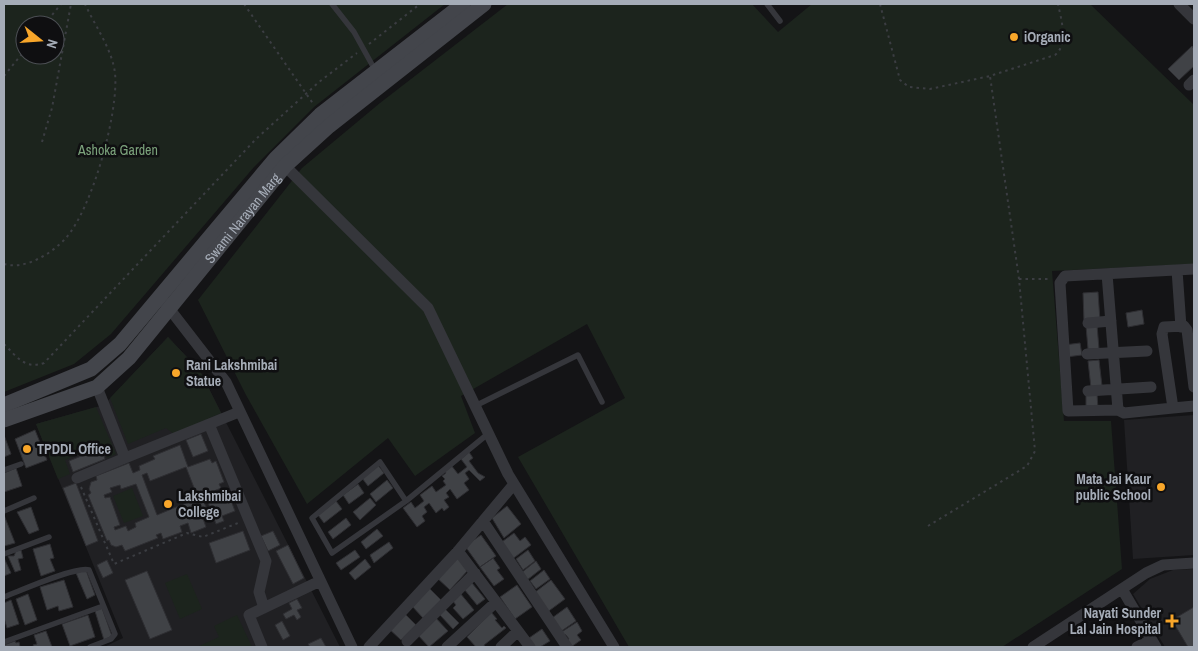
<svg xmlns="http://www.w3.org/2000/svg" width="1198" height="651" viewBox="0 0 1198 651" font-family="'Archivo Narrow',sans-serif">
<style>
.built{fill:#202023}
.green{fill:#1c241d;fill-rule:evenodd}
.building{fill:#404246;stroke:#2e2e32;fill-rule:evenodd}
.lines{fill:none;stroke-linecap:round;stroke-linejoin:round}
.path{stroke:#3b3d42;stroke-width:2;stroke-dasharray:2.5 4;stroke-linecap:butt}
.lane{stroke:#35363b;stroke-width:5.5}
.street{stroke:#35363b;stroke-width:11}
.secondary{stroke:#43454b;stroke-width:15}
.poi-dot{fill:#f8a62a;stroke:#0f0f11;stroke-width:2}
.labels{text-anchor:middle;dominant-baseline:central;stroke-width:5;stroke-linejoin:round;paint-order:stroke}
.poi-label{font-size:14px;font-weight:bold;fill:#a5acb7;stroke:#0f0f11;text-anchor:start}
.park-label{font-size:14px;fill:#7ba27b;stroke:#0f0f11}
.street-label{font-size:14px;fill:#a5acb7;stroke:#0f0f11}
</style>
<rect width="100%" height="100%" fill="#141416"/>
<path class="built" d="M168,337L200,371L340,647H104L123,638L36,424L104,405Z
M1194,415V555L1133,559L1124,420Z
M1194,569V647H1165L1133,594L1150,579L1173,570Z"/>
<path class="green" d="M4,4H445L314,107L254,167L111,334L74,364L4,392ZM25,25H55V55H25Z
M508,4H752L778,32L812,4H1090L1194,105V264L1052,271L1064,421H1111L1122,569L1002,647H629L518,457L625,398L587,324L461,396L475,433L415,476L388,438L307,504L246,395L198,300L302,168L380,103Z
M168,337L200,371L221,413L174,434L166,428L128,444L110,398Z
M96,407L116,454L107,458L101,445L65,460L70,474L58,479L36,424Z
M132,488L143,516L124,523L113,496Z
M187,574L202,609L180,619L165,583Z
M237,615L252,647H197L219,637L214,626Z"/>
<path class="building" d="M1192,46L1194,49V66L1179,80L1168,69Z
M1098,292L1100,321L1084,322L1083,293Z
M1142,310L1144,324L1128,327L1126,313Z
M1097,325L1099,349H1088L1086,326Z
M1080,343L1082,355L1066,357L1064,345Z
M1099,360L1102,386L1091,388L1088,361Z
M1097,394L1098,409L1086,410V395Z
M35,430L47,460L26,468L15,439Z
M201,434L208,451L193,457L186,440Z
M4,435L11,454L4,457Z
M180,445L188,467L210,459L212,463L216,461L224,482L219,484L221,488L202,496L207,510L201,513L206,527L191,533L188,523L180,526L182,532L163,539L161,533L156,535L158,538L125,551L122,545L116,547L111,545L109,540L107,541L88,495L91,493L89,489L91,482L97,480L96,476L129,463L133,473L140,470L139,466L155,459L153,456ZM186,467L198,498L157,515L142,475L147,473L150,481ZM136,484L149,517L135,523L136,527L128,531L126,526L115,530L114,527L120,525L110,497L105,498L104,495L112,492L110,488L120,485L121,489Z
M101,448L105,459L73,472L69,461Z
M469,452L473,458L469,461L478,473L485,477L480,481L469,470L465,473L469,479L464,483L469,490L457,499L450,489L446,493L449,497L444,500L449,507L444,511L442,508L436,513L429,503L424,507L427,512L422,516L425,521L417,527L403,508L411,502L415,508L424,501L420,495L432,486L436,492L446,485L443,481L445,479L442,476L446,473L444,470L451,465L458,474L467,467L461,459Z
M378,465L384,473L368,486L362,478Z
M16,468L22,486L4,492V473Z
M387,480L393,488L376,502L370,494Z
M76,483L98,541L86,546L63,488Z
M358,484L364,493L349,504L343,495Z
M227,490L235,511L222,516L224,521L216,524L206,497Z
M370,498L376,505L360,520L353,512Z
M336,501L342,509L324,523L318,515Z
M507,506L521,524L504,538L492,518Z
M31,507L39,530L29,534L17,512Z
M4,515L15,543L4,546Z
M346,518L351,525L333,539L328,532Z
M377,529L383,536L366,549L361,542Z
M243,531L250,550L216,563L209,543Z
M273,531L280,545L268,551L261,536Z
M514,533L520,541L525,537L531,545L511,560L499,544Z
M481,535L496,556L480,567L465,546Z
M389,542L393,548L374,563L370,555Z
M50,544L54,558L50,559L55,571L41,576L33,549Z
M288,545L304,578L293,584L276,551Z
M21,550L23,558L18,559L21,570L15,572L8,556H14L16,551Z
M355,550L360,557L341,570L336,563Z
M528,550L535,561L523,570L516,559Z
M455,555L469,569L450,590L435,576Z
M4,558L11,573L4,576Z
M493,558L500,568L497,570L504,579L494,586L480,567Z
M365,559L371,567L355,580L349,573Z
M107,560L113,573L103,578L97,565Z
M536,561L541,569L527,580L521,573Z
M86,570L95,595L87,599L76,573Z
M544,570L550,579L536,589L530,581Z
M147,571L172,630L150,639L125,580Z
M64,580L73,607L59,611L58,606L47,610L40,587Z
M551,580L565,599L546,613L534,593Z
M472,583L485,599L477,605L464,589Z
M517,585L532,607L515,619L500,597Z
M428,587L441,600L423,618L411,605Z
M460,593L474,610L463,619L453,608L456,605L452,600Z
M28,594L37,620L25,625L16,599Z
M297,599L302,608L297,610L301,617L297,620L294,615L286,619L283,614L292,609L289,603Z
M11,600L19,624L7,628L4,618V603Z
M567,607L576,621L560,632L552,618Z
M1194,607V647H1188L1172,620Z
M102,608L112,636L104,640L95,611Z
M445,609L459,623L453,629L439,614Z
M403,612L416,625L401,640L387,627Z
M491,612L497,619L495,620L502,628L504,626L506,628L484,645L485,647H476L467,637Z
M88,615L95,637L70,646L62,624Z
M434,616L448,631L429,647L416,633Z
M282,621L290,636L283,640L275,625Z
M577,622L582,631L577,635L581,640L571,647L565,641L569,639L566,635L560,633Z
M542,629L550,641L540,647H535L529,638Z
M46,631L52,647H34L33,645L37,644L34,635Z
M321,638L326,647H310L308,644Z
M15,641L16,643L19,642L20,647H5L4,645Z"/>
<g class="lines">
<path class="path" d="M244,4L314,105
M880,4L900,80L909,87L930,89L990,76L1055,55C1069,44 1061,19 1058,4
M44,25L61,4
M369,44L420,4
M4,76L25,50
M42,142L52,108L71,4
M4,264C25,270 51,254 65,239C92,210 119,112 115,73C112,49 95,26 85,4
M1019,279H1051
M4,344C16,356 25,370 44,363L256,139L319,82L357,53
M81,487L114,564L187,533L203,537L238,523
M928,526L1027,466L1035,451L1019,279L990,76"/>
<path class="lane" d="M332,4L354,32L375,70
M767,4L780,21
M475,406L578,355L602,402
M4,470L21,464
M406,501L380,462L312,518L332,553L406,501L489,433
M4,511L34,498
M4,554L49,537
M4,597C20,591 76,566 89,570L115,634L111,639L90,647
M4,642L103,606"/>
<path class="street" d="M1179,4L1194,19
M1189,85L1194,80
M279,160L428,308L508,474L614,647
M1194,269L1065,276L1060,283L1068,411L1118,410L1124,413L1173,408L1162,334L1164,327L1184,326L1187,330L1194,387
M1177,270L1181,327
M1107,274L1118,410
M165,303L226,382L352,647
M1088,323L1111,321
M1087,354L1147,351
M97,387L125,458L239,412
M1088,391L1151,387
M1173,408L1194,406
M209,424L266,561L259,592L264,608
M77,478L125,458
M483,521L567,647
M458,551L530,647
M1122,589L1156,647
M407,641L475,573
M262,647L249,615L320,581
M369,647L458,551L514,484
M447,647L496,602
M501,647L518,631
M1033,647L1146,573L1163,565L1194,563
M1137,647L1151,640"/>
<g class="secondary">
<path d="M4,405L91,369L120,344L276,158L320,115L463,4"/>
<path id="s1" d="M4,420L97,387L129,358L285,166L329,126L484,4"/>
</g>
</g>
<g class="poi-dot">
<circle cx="1014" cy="37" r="5"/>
<circle cx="176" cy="373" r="5"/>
<circle cx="27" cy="449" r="5"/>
<circle cx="1161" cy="487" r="5"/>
<circle cx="168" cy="504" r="5"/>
<path d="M1169.5 613.5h5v5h5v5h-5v5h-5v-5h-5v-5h5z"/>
</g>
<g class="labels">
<g class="poi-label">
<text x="1024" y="37">iOrganic</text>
<text x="186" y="365">Rani Lakshmibai<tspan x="186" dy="16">Statue</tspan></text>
<text x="37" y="449">TPDDL Office</text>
<text x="1151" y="479" text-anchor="end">Mata Jai Kaur<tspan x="1151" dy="16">public School</tspan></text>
<text x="178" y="496">Lakshmibai<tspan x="178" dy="16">College</tspan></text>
<text x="1161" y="613" text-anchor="end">Nayati Sunder<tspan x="1161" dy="16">Lal Jain Hospital</tspan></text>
</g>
<g class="park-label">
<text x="118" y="150">Ashoka Garden</text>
</g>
<g class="street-label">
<text stroke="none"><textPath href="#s1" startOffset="322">Swami Narayan Marg</textPath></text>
</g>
</g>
<rect width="1198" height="651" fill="none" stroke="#a5acb7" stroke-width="10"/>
<g transform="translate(40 40) rotate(107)"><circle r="24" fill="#0f0f11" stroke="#4b4e53"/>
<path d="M0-4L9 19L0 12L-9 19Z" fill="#f8a62a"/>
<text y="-8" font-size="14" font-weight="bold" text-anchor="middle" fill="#a5acb7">N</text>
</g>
</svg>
